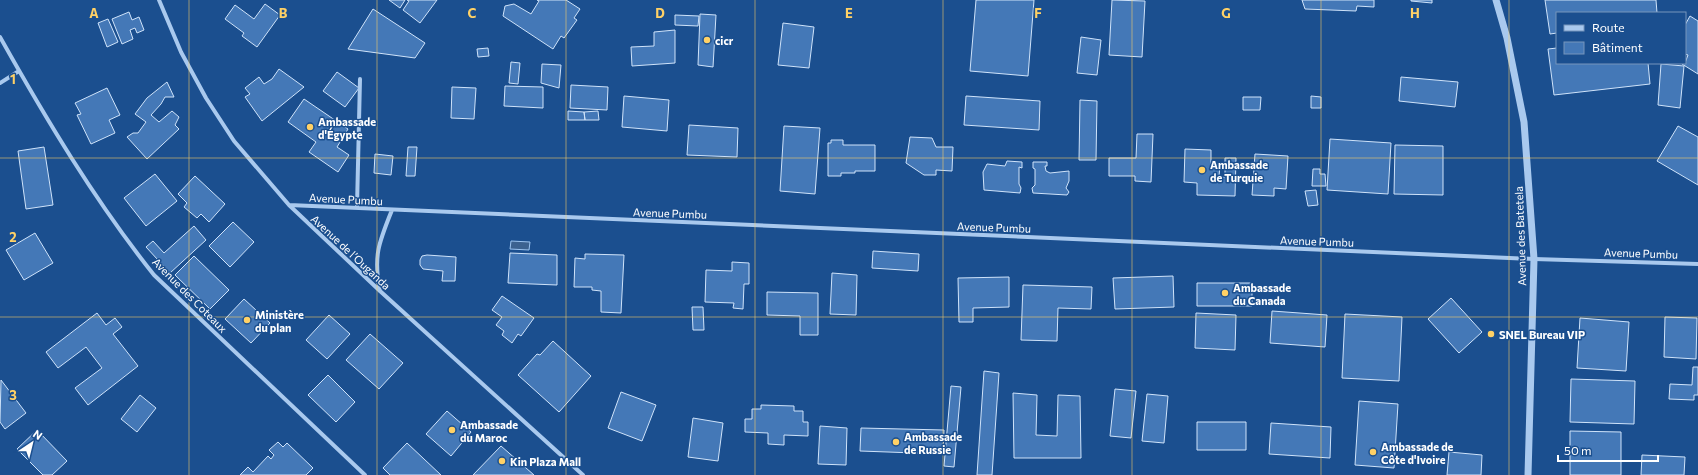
<svg xmlns="http://www.w3.org/2000/svg" width="1698" height="475" viewBox="0 0 1698 475" font-family="Commissioner,sans-serif">
<style>
.water{fill:#3c6290;stroke:#9cc4f0}
.building{fill:#4478b7;stroke:#cfe3fa}
.lines{fill:none;stroke-linecap:round;stroke-linejoin:round}
.minor{stroke:#a9c9ee;stroke-width:4}
.tertiary{stroke:#a9c9ee;stroke-width:7}
.grid{fill:none;stroke:#ffd166;stroke-width:1;stroke-opacity:0.55}
.poi-dot{fill:#ffd166;stroke:#1b4f8f;stroke-width:1.5}
.labels{text-anchor:middle;dominant-baseline:central;stroke-width:3;stroke-linejoin:round;paint-order:stroke}
.poi-label{font-size:11px;font-weight:bold;fill:#fff;stroke:#1b4f8f;text-anchor:start}
.street-label{font-size:11px;fill:#fff;stroke:#1b4f8f}
.grid-label{font-size:13px;text-anchor:middle;font-weight:bold;fill:#ffd166;stroke:#1b4f8f;stroke-width:3;stroke-linejoin:round;paint-order:stroke}
</style>
<rect width="100%" height="100%" fill="#1b4f8f"/>
<path class="water" d="M511,241L530,242L529,250L510,249Z"/>
<path class="building" d="M389,0H405L400,8Z
M407,0H437L420,23L403,10L409,1Z
M537,0H566L580,9L574,18L577,20L564,38L561,36L553,49L503,16L505,6L514,4L531,14L539,1Z
M976,0H1034L1028,76L970,71Z
M1112,0L1145,1L1142,57L1109,55Z
M1302,0H1374V7L1357,6L1356,11L1305,9Z
M1411,0H1432V3L1411,1Z
M1545,0H1656L1657,13H1557V33L1550,34Z
M265,4L280,15L257,47L242,36L244,33L225,19L235,5L254,19Z
M373,9L425,43L415,58L348,49Z
M129,12L132,20L139,17L144,30L137,33L135,28L130,30L133,39L122,44L112,19Z
M700,14L716,15L713,67L698,65Z
M675,15L699,16L698,26L675,25Z
M1690,16L1698,21V74L1682,64L1685,63L1688,55L1685,54V25Z
M108,19L118,42L107,47L98,23Z
M783,23L814,27L809,68L778,65Z
M675,30V63L632,66L631,47L654,46V32Z
M1081,37L1101,40L1097,75L1077,73Z
M488,48L489,56L478,57L477,49Z
M1557,48V63H1648L1650,84L1554,95L1548,49Z
M511,62L520,63L518,84L509,83Z
M542,64L561,65L559,88L541,83Z
M1661,64L1684,66L1680,108L1658,105Z
M279,69L304,87L262,121L245,97L250,94L245,88L259,77L264,84L272,79Z
M337,72L359,88L345,107L323,91Z
M1401,77L1458,82L1455,107L1399,101Z
M167,82L174,97H165L161,104L151,115L159,122L172,111L179,117L175,125L179,129L147,159L127,137L133,133H138L146,122L135,114L147,98Z
M571,85L608,87L607,110L570,108Z
M505,86L543,87V108L504,106Z
M452,87L476,88L474,119L451,118Z
M107,88L120,115L109,120L115,133L91,144L77,115L81,114L75,103Z
M624,96L669,100L667,131L622,127Z
M966,96L1040,101L1039,130L964,125Z
M1311,96L1321,97V108H1311Z
M1243,97H1261L1260,110H1243Z
M304,99L348,129L337,147L349,155L338,172L309,152L316,142L288,122Z
M1080,100L1097,101L1096,160H1079Z
M568,111L584,112L585,120H568Z
M598,111L599,120H585L584,112Z
M689,125L738,128L737,157L687,155Z
M784,126L820,128L815,194L780,191Z
M1678,126L1698,137V185L1657,161Z
M1137,134H1153L1151,182L1135,181V176H1109V158H1136Z
M910,137L932,138L936,147H953L952,171L936,170V175H924L906,163Z
M1330,139L1391,143L1388,194L1327,190Z
M831,140H843V145H875V171H855V173H841V176H828V143H831Z
M1395,145L1443,146V195L1394,194Z
M44,147L53,205L26,209L18,151Z
M408,147H417L415,176H406Z
M1185,149L1211,150V164H1220L1219,177H1225V158H1236L1235,196L1197,195V183L1184,182Z
M375,154L393,156L391,175L374,173Z
M1255,154L1288,156L1286,189L1274,188V196L1252,195Z
M1007,161L1022,162V168L1019,167V184L1021,188L1020,193L984,190L983,172L987,164L1005,166Z
M1033,162H1047V166H1045L1046,171L1050,173L1069,171V181L1066,188L1069,192L1067,195L1033,193L1032,188L1035,185V169L1033,168Z
M1313,169H1320V174H1325L1326,186H1312Z
M155,174L177,201L146,226L124,198Z
M195,176L225,204L209,222L201,214L197,218L184,207L187,203L178,194Z
M1316,190L1318,205L1308,206L1305,191Z
M233,222L254,242L230,267L209,246Z
M194,226L206,240L170,273L146,247L153,241L164,253Z
M35,233L53,263L24,280L6,250Z
M873,251L919,254L918,271L872,268Z
M510,253L557,255V285L508,283Z
M585,254L624,255L621,313L601,312V291L592,290V287H574L575,258L585,259Z
M427,255L456,257L455,281H442L443,271L423,269L420,265V260L422,256Z
M194,256L229,290L210,309L175,275Z
M732,262L749,263V284H744L743,309L733,308L734,303L705,302L706,270L732,271Z
M832,273L857,275L856,315L830,314Z
M1173,276L1174,307L1115,309L1113,278Z
M1009,277V307L973,308V322H959L958,278Z
M1197,283H1252V306H1197Z
M1023,285L1092,287L1091,309L1058,308L1057,341L1021,340Z
M767,292L818,293V335H800V316L767,315Z
M502,296L534,318L521,336L518,334L512,343L502,335L504,331L496,325L502,317L492,310Z
M1451,298L1482,332L1459,353L1428,319Z
M244,299L270,323L251,343L225,319Z
M692,307H703L704,330H693Z
M1272,311L1327,315L1325,347L1270,343Z
M97,313L106,325L115,318L122,327L113,334L138,366L88,405L75,388L102,368L86,347L58,368L46,352Z
M1196,313L1236,315L1235,350L1195,348Z
M1345,314L1402,317L1399,381L1342,378Z
M329,315L350,334L327,359L306,340Z
M1665,317L1697,318L1696,359L1664,357Z
M1580,318L1629,322L1626,371L1577,368Z
M370,334L403,363L379,389L346,360Z
M553,341L591,376L559,412L518,375L537,354L540,355Z
M1693,367H1698V395H1694V400L1669,399L1670,384L1692,385Z
M984,371L999,373L992,475H977Z
M328,375L355,402L336,422L308,395Z
M1571,379L1635,381L1634,424L1570,422Z
M1,380L26,413L5,429L0,422Z
M951,386L961,387L954,467L944,466Z
M1115,389L1136,391L1131,438L1110,436Z
M621,392L656,405L642,441L608,428Z
M1013,393L1037,395L1036,435L1057,436L1058,395L1080,396L1081,458H1014Z
M1147,394L1168,396L1164,443L1142,441Z
M140,395L156,408L137,432L121,419Z
M1359,401L1398,404L1394,468L1355,465Z
M761,405L794,406V411H803V422H808V436L784,435V445L768,444V433L745,432V419H752V409H761Z
M447,411L471,432L451,456L426,434Z
M693,418L723,423L718,461L688,457Z
M1197,422H1246V450H1197Z
M1271,423L1331,427L1330,458L1269,454Z
M820,426L847,428L846,465L818,464Z
M861,428L944,430L943,454L860,451Z
M37,430L67,461L52,475H43L17,449Z
M1570,431L1621,432V475H1570Z
M278,442L283,447L287,443L313,468L306,475H240L248,467L253,472L268,456L271,459L274,455L269,450Z
M407,443L441,475H390L383,468Z
M501,446L534,475H473Z
M1449,452L1482,455L1481,475H1447Z
M1642,455L1685,457L1684,475H1641Z"/>
<g class="lines">
<path class="minor" d="M159,0L181,52L206,98L234,141L289,205L380,291L583,475
M0,37C46,119 95,201 154,275L365,475
M0,83L19,71
M289,205L1534,259L1698,264
M357,207L360,79
M380,291C373,256 379,242 392,210"/>
<path class="tertiary" d="M1496,0L1507,38L1524,122L1534,259L1528,475"/>
</g>
<path class="grid" d="M189,0V475M377,0V475M566,0V475M755,0V475M943,0V475M1132,0V475M1321,0V475M1509,0V475M0,158H1698M0,317H1698"/>
<g class="poi-dot">
<circle cx="707" cy="40" r="4"/>
<circle cx="310" cy="127" r="4"/>
<circle cx="1202" cy="170" r="4"/>
<circle cx="1225" cy="293" r="4"/>
<circle cx="247" cy="320" r="4"/>
<circle cx="1491" cy="334" r="4"/>
<circle cx="452" cy="430" r="4"/>
<circle cx="896" cy="442" r="4"/>
<circle cx="1373" cy="452" r="4"/>
<circle cx="502" cy="461" r="4"/>
</g>
<g class="labels">
<g class="poi-label">
<text x="715" y="40">cicr</text>
<text x="318" y="121">Ambassade<tspan x="318" dy="13">d'Égypte</tspan></text>
<text x="1210" y="164">Ambassade<tspan x="1210" dy="13">de Turquie</tspan></text>
<text x="1233" y="287">Ambassade<tspan x="1233" dy="13">du Canada</tspan></text>
<text x="255" y="314">Ministère<tspan x="255" dy="13">du plan</tspan></text>
<text x="1499" y="334">SNEL Bureau VIP</text>
<text x="460" y="424">Ambassade<tspan x="460" dy="13">du Maroc</tspan></text>
<text x="904" y="436">Ambassade<tspan x="904" dy="13">de Russie</tspan></text>
<text x="1381" y="446">Ambassade de<tspan x="1381" dy="13">Côte d'Ivoire</tspan></text>
<text x="510" y="461">Kin Plaza Mall</text>
</g>
<g class="street-label">
<text transform="translate(346 199) rotate(3)">Avenue Pumbu</text>
<text transform="translate(670 213) rotate(2)">Avenue Pumbu</text>
<text transform="translate(994 227) rotate(2)">Avenue Pumbu</text>
<text transform="translate(1520 236) rotate(-92)">Avenue des Batetela</text>
<text transform="translate(1317 241) rotate(2)">Avenue Pumbu</text>
<text transform="translate(351 252) rotate(43)">Avenue de l’Ouganda</text>
<text transform="translate(1641 253) rotate(2)">Avenue Pumbu</text>
<text transform="translate(190 295) rotate(45)">Avenue des Coteaux</text>
</g>
</g>
<g class="grid-label">
<text x="94" y="18">A</text>
<text x="283" y="18">B</text>
<text x="472" y="18">C</text>
<text x="660" y="18">D</text>
<text x="849" y="18">E</text>
<text x="1038" y="18">F</text>
<text x="1226" y="18">G</text>
<text x="1415" y="18">H</text>
<text x="13" y="84">1</text>
<text x="13" y="242">2</text>
<text x="13" y="400">3</text>
</g>
<rect x="1556" y="12" width="130" height="52" fill="#1b4f8f" stroke="#7695bc"/>
<rect x="1564" y="25" width="20" height="6" fill="#a9c9ee" stroke="#7695bc"/>
<text x="1592" y="32" font-size="12" fill="#ffffff">Route</text>
<rect x="1564" y="42" width="20" height="12" fill="#4478b7" stroke="#7695bc"/>
<text x="1592" y="52" font-size="12" fill="#ffffff">Bâtiment</text>
<g transform="translate(32 443) rotate(35)" stroke="#1b4f8f" stroke-width="3" paint-order="stroke">
<path d="M0-3L7 15L0 10L-7 15Z" fill="#ffffff"/>
<text y="-6" font-size="11" font-weight="bold" text-anchor="middle" fill="#ffffff">N</text>
</g>
<path d="M1558 455v6h100v-6" fill="none" stroke="#ffffff" stroke-width="2"/>
<text x="1564" y="455" font-size="12" fill="#ffffff" stroke="#1b4f8f" stroke-width="3" paint-order="stroke">50 m</text>
</svg>
